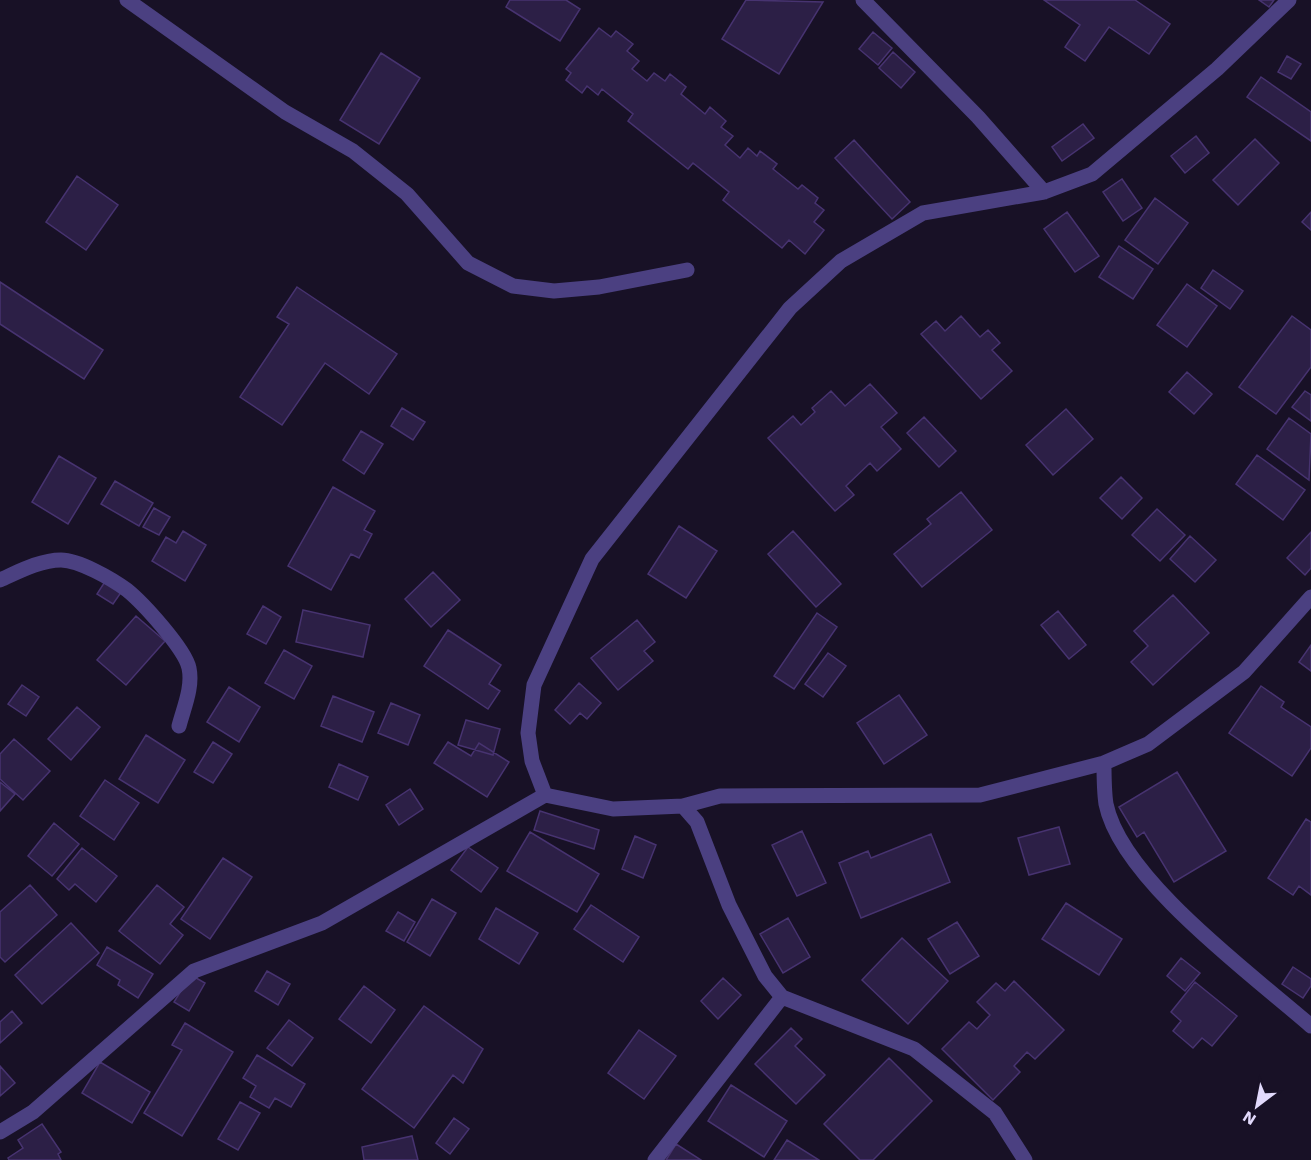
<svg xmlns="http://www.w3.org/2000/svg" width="1311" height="1160" viewBox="0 0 1311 1160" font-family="'Work Sans',sans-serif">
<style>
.building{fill:#2c1f46;stroke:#473370;stroke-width:1.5}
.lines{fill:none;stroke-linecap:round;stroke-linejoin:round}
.minor{stroke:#4b4081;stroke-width:15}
</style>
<rect width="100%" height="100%" fill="#181126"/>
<path class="building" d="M510,0H566L580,9L560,41L506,7Z
M746,0L823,2L779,74L722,39Z
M1044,0H1135L1170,24L1149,54L1109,27L1085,61L1065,47L1080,25Z
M1259,0H1274L1269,7Z
M599,28L611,37L616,31L633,44L627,51L639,61L632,69L647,81L654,73L665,81L670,74L686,87L681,94L705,114L710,107L726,121L721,127L733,136L725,145L740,158L748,148L757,156L760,151L777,164L773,169L798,189L802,185L818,198L815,203L824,210L814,222L824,230L805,254L789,240L782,248L723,200L729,192L693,163L688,169L628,121L633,114L602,89L598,95L587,86L582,93L566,80L571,73L566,69Z
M873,32L892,48L878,65L859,49Z
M893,52L915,72L901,88L879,68Z
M381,53L420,78L379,144L340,120Z
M1287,56L1301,64L1291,79L1278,72Z
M1261,77L1311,112V141L1247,97Z
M1083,124L1094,138L1062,161L1052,147Z
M1196,136L1209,153L1185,173L1171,156Z
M1255,139L1279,163L1238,205L1213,180Z
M854,140L910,202L892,219L835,158Z
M77,176L118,205L86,250L46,222Z
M1122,179L1142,208L1123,221L1103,192Z
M1155,198L1188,223L1158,264L1125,240Z
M1067,212L1099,256L1075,272L1044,229Z
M1311,212V230L1302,222Z
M1119,246L1153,269L1133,299L1099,277Z
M1213,270L1243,291L1230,309L1201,288Z
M0,282L103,350L84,379L0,324Z
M1187,284L1217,306L1187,347L1157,325Z
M297,287L397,354L369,394L325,363L282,425L240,397L289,324L277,317Z
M961,316L980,337L988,330L1000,343L992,350L1012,371L981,399L921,334L936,321L945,331Z
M1292,316L1311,330V367L1276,414L1239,387Z
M1187,372L1212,394L1194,414L1169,392Z
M870,384L897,413L881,427L901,449L877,471L870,463L846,486L854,495L835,511L768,438L793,416L801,425L815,412L812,408L831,391L845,406Z
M1305,391L1311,395V421L1292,407Z
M402,408L425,422L413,440L391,426Z
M1066,409L1093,439L1053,475L1026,445Z
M924,417L956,451L939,467L907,433Z
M1289,418L1311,434L1309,480L1267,449Z
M361,431L383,444L364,474L343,460Z
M1257,455L1305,490L1283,520L1236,484Z
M59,456L96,478L68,524L32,502Z
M1121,477L1142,498L1122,519L1100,498Z
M115,481L153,503L139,526L101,504Z
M333,487L375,511L364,530L372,534L359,558L351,554L331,590L288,566Z
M961,492L992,530L922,587L894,554L931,524L927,519Z
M154,508L170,517L159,535L143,527Z
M1157,509L1185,535L1160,561L1132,535Z
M679,526L717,551L686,598L648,574Z
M183,531L206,545L185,581L152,561L166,537L176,543Z
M793,531L841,584L816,607L768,554Z
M1311,532V568L1305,575L1287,558Z
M1190,536L1216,560L1195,582L1170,559Z
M433,572L460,600L431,627L405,599Z
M106,580L122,591L113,604L97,594Z
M1173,595L1209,633L1153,685L1131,662L1148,646L1134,631Z
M263,606L281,617L266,644L247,634Z
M303,610L370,625L363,657L296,642Z
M1058,611L1086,645L1069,659L1041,625Z
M817,613L837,627L794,689L774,676Z
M136,616L165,641L126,685L97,660Z
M637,620L655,642L644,651L653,661L618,690L591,658Z
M448,630L501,665L489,684L500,691L488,709L424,666Z
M1311,645V671L1299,662Z
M284,650L312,666L294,699L265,683Z
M828,653L846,666L823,697L805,684Z
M579,683L601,703L587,719L580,713L570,724L555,710Z
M22,685L39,697L26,716L8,704Z
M1261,686L1284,702L1281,707L1311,727V748L1292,776L1229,733Z
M229,687L260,707L239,742L207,722Z
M899,695L927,735L884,764L857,723Z
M333,696L374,712L362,742L321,726Z
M391,703L420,715L408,745L378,733Z
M77,707L100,727L71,760L48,739Z
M466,720L500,729L493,755L458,745Z
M146,735L185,760L158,803L119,779Z
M14,739L50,771L23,800L0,779V754Z
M213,742L232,754L213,783L194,772Z
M448,742L471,756L479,743L509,762L487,797L434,763Z
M339,764L368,777L358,800L329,787Z
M1177,772L1226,851L1174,882L1144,832L1137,837L1119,807Z
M105,780L139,803L114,840L80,816Z
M0,782L15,794L0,811Z
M410,789L423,809L399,825L386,805Z
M540,811L599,830L594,849L534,830Z
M1306,819L1311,822V895L1299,886L1293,895L1268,878Z
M54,823L79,844L52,876L28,856Z
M1059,827L1070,864L1029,875L1018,838Z
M802,831L826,883L797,896L772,845Z
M530,832L599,874L577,912L507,871Z
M931,834L950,882L861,918L839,863L868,851L871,858Z
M635,836L656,845L643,878L622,869Z
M468,847L498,868L481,892L451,870Z
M82,848L117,876L96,902L75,884L69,890L57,879Z
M223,858L252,877L210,939L181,919Z
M30,885L57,915L5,962L0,957V912Z
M157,885L184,907L170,924L183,935L160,964L119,931Z
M432,899L456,913L430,956L407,942Z
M1066,903L1122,939L1099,975L1042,939Z
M591,905L639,937L623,962L574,929Z
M496,908L538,933L519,964L479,939Z
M398,912L415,922L404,941L386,931Z
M788,918L810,957L783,973L760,934Z
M957,922L979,956L950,974L928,939Z
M71,923L99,953L42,1004L15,975Z
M902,938L948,981L908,1024L862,980Z
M107,947L153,974L138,998L118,985L120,980L97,965Z
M1181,958L1200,973L1185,991L1167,976Z
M1293,967L1311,979V986L1303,998L1282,984Z
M267,971L290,984L278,1005L255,991Z
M191,975L205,983L189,1011L174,1002Z
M723,978L741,995L718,1019L701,1001Z
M1014,981L1064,1030L1035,1059L1027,1052L1014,1066L1020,1072L993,1100L942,1049L969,1022L977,1029L990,1015L977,1002L996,983L1005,991Z
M1195,982L1237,1016L1212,1046L1202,1038L1193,1048L1173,1031L1181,1021L1171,1012Z
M364,986L395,1010L371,1043L339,1019Z
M424,1006L483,1049L463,1083L453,1075L414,1128L362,1089Z
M12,1011L22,1023L0,1043V1022Z
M289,1020L313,1038L292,1066L267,1048Z
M185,1023L233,1052L182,1136L144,1113L182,1050L172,1045Z
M791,1028L802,1039L795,1046L825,1075L796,1104L755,1064Z
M639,1030L676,1056L644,1099L608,1073Z
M257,1055L305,1084L291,1107L275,1098L269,1108L250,1097L256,1086L243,1078Z
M889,1058L932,1101L873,1160H860L824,1124Z
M100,1062L150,1092L132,1123L82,1093Z
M0,1066L15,1083L0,1096Z
M731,1085L787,1121L764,1157L708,1121Z
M240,1102L260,1113L238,1150L218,1139Z
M454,1118L469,1129L450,1154L436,1143Z
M42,1124L61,1152L58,1154L61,1160H9L8,1158L23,1148L18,1140Z
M412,1136L418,1160H364L362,1147Z
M787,1140L819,1160H774Z
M676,1144L701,1160H666Z"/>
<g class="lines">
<path class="minor" d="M127,0L285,112L353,151L407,194L468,263L513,286L554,291L599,287L687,270
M863,0L978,117L1044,192
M0,580C18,572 40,560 61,560C79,560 112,579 127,590C143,603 185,649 189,668C193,687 184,707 179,726
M1104,763C1104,777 1104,791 1106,804C1121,879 1254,976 1311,1026
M545,795L532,761L528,733L534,685L592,559L790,308L841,261L923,213L1044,192L1092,174L1217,69L1289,0
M683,806L697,822L729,905L765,976L782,997L914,1049L995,1113L1025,1160
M0,1132L33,1112L194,971L322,923L545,795L613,809L683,806L720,796L980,795L1104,763L1148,744L1244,672L1311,597
M655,1160L782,997"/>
</g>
<g transform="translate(1257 1106) rotate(212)" stroke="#181126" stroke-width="4.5" paint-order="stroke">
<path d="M0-4.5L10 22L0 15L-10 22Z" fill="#e2dafc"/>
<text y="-9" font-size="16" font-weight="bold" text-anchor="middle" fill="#e2dafc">N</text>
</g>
</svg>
